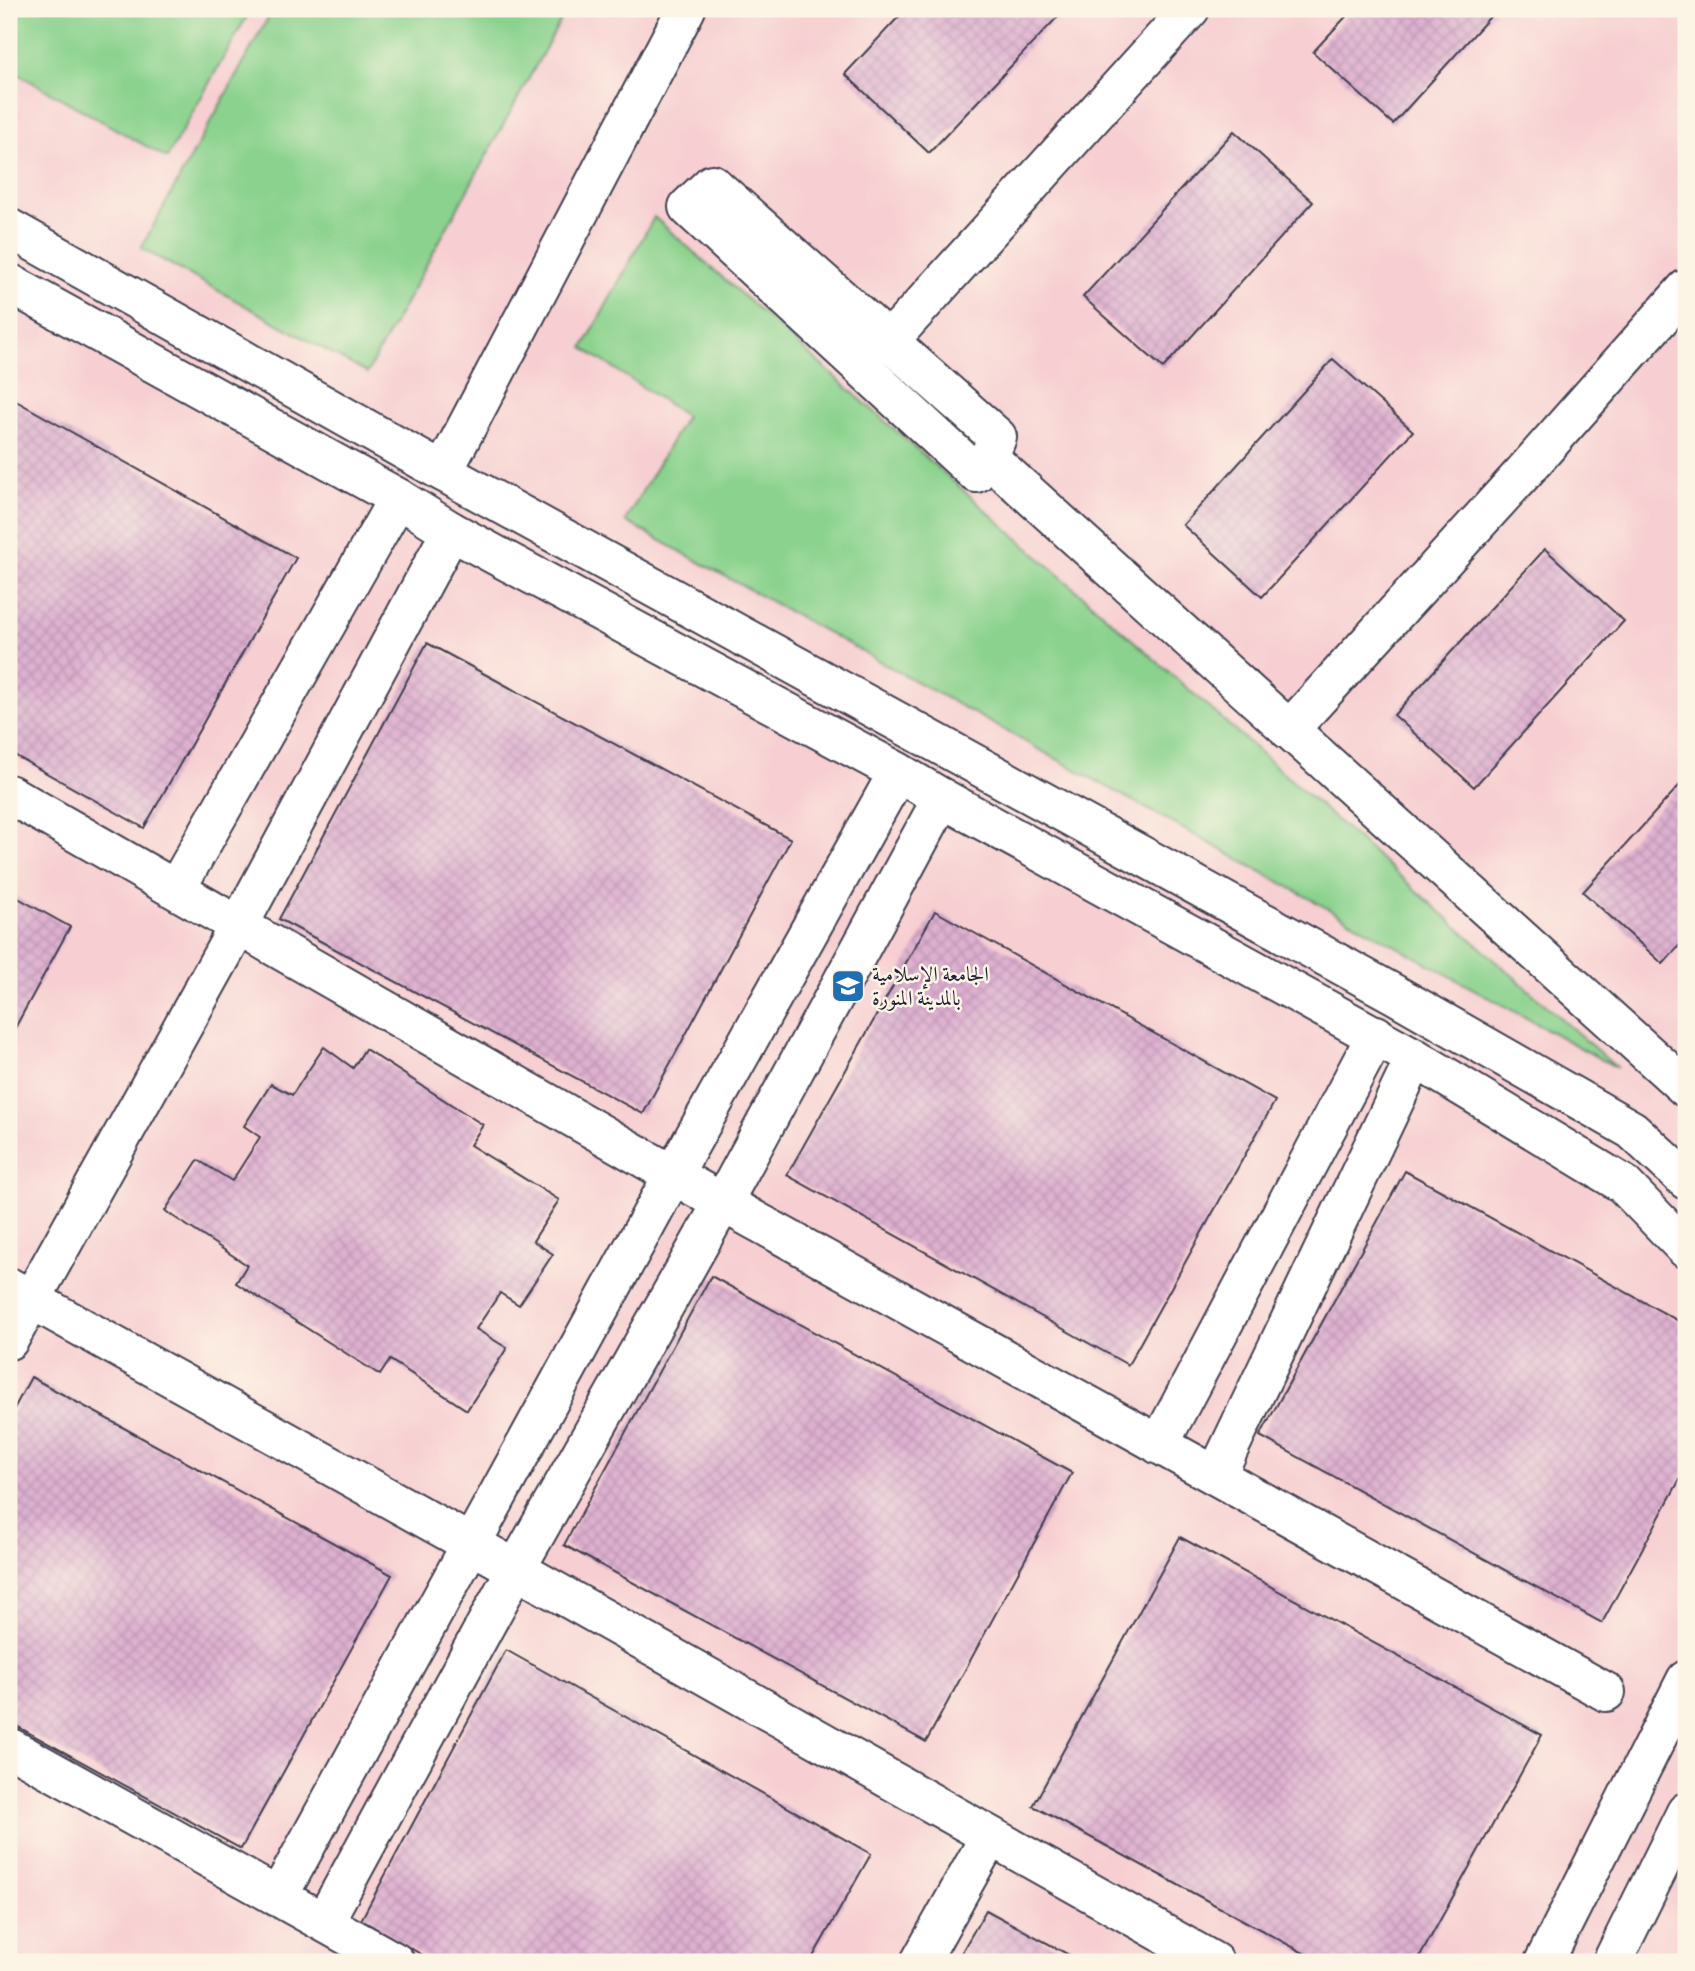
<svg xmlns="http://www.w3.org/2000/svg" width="1695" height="1971" viewBox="0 0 1695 1971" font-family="'IM FELL Great Primer',Amiri,serif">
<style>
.built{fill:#f7cfd2}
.park{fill:#8ad28d;stroke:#567a64;stroke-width:2}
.building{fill:url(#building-cross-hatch)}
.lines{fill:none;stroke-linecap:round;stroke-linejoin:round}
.minor-casing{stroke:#413e4f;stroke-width:42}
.secondary-casing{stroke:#413e4f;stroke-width:42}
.minor{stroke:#fff;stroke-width:38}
.secondary{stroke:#fff;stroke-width:38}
.labels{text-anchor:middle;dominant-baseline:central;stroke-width:5;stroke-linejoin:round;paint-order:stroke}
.poi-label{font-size:21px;fill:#22223b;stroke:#fcf5e5;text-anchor:start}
</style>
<defs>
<pattern id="building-cross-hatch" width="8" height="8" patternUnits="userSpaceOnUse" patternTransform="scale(1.75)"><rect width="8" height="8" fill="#deb0d0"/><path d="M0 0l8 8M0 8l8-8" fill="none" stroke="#be97b4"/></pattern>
</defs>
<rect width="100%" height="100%" fill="#fcf5e5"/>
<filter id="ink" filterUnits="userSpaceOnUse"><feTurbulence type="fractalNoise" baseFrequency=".0143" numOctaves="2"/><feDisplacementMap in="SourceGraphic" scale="14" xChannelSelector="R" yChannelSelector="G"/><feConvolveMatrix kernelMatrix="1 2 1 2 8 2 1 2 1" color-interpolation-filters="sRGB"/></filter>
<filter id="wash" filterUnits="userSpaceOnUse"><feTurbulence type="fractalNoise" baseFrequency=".00686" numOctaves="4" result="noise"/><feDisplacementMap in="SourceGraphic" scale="28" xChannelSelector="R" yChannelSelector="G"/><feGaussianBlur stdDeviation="1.57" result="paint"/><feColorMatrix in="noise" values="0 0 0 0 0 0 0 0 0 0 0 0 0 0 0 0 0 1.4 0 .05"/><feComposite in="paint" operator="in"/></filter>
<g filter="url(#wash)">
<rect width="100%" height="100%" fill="#f2dfbf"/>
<path class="built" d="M9,9H1686V1962H9Z"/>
<path class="park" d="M9,9H251L167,158L9,69Z
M273,9H567L367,373L141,248Z
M654,217L1617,1068L625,521L686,416L583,348Z"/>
<g id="blocks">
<path class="building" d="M906,9H1065L929,153L845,74Z
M1353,9H1497L1393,124L1313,52Z
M1234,131L1313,202L1163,368L1083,297Z
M1333,359L1413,431L1262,597L1183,525Z
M9,397L296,558L144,828L9,752Z
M1545,549L1624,621L1474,787L1394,715Z
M427,643L791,839L643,1114L279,919Z
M1686,778V938L1663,964L1583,892Z
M9,893L70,927L9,1039Z
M935,911L1275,1101L1128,1365L787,1175Z
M324,1047L353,1068L365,1049L483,1125L470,1145L559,1200L533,1241L553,1254L519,1305L500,1293L476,1329L507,1348L467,1410L390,1360L380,1375L236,1283L247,1265L165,1211L198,1160L232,1181L260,1137L244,1126L271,1084L292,1095Z
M1405,1171L1686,1325V1468L1602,1623L1260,1436Z
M711,1276L1072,1473L926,1742L564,1545Z
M31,1377L392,1575L241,1849L9,1722V1418Z
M1180,1537L1542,1735L1417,1962H1320L1033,1806Z
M506,1650L871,1854L810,1962H435L361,1920Z
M986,1910L1082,1962H956Z"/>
</g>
</g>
<g filter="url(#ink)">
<use href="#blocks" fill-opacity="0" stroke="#413e4f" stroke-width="2"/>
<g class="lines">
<g class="minor-casing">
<path id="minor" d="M712,184L997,437L989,458L976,473L688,207Z
M890,340L1190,9
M989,458L1686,1088
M443,472L686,9
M1289,730L1523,473L1686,289
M9,794L673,1175L1606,1692
M176,889L398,498
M9,1287L516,1569L1214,1962
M9,1340L239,925L451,531
M1159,1445L1376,1035
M1216,1476L1415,1058
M9,1747L395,1962
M278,1897L673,1175L898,772
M324,1922L516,1569L723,1202L942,798
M920,1962L990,1836"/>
</g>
<g class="secondary-casing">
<path id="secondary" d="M9,228L443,472L1394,994L1632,1130L1686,1180
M9,283L398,498L451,531L898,772L942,798L1415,1058L1623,1184L1686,1249
M1544,1962L1686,1680
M1612,1962L1686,1812"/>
</g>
<use href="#minor" class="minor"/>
<use href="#secondary" class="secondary"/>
</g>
</g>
<defs>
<g id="university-square" transform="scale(1.75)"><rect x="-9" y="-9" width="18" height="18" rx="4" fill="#1f6fb2" stroke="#fcf5e5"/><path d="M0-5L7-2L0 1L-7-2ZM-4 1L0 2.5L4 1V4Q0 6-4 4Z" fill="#fff"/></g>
</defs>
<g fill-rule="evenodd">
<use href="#university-square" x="848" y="986"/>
</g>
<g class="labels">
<g class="poi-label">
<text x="872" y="974">الجامعة الإسلامية<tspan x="872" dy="24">بالمدينة المنورة</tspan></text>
</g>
</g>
<rect width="1695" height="1971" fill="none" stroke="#fcf5e5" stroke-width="35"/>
</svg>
